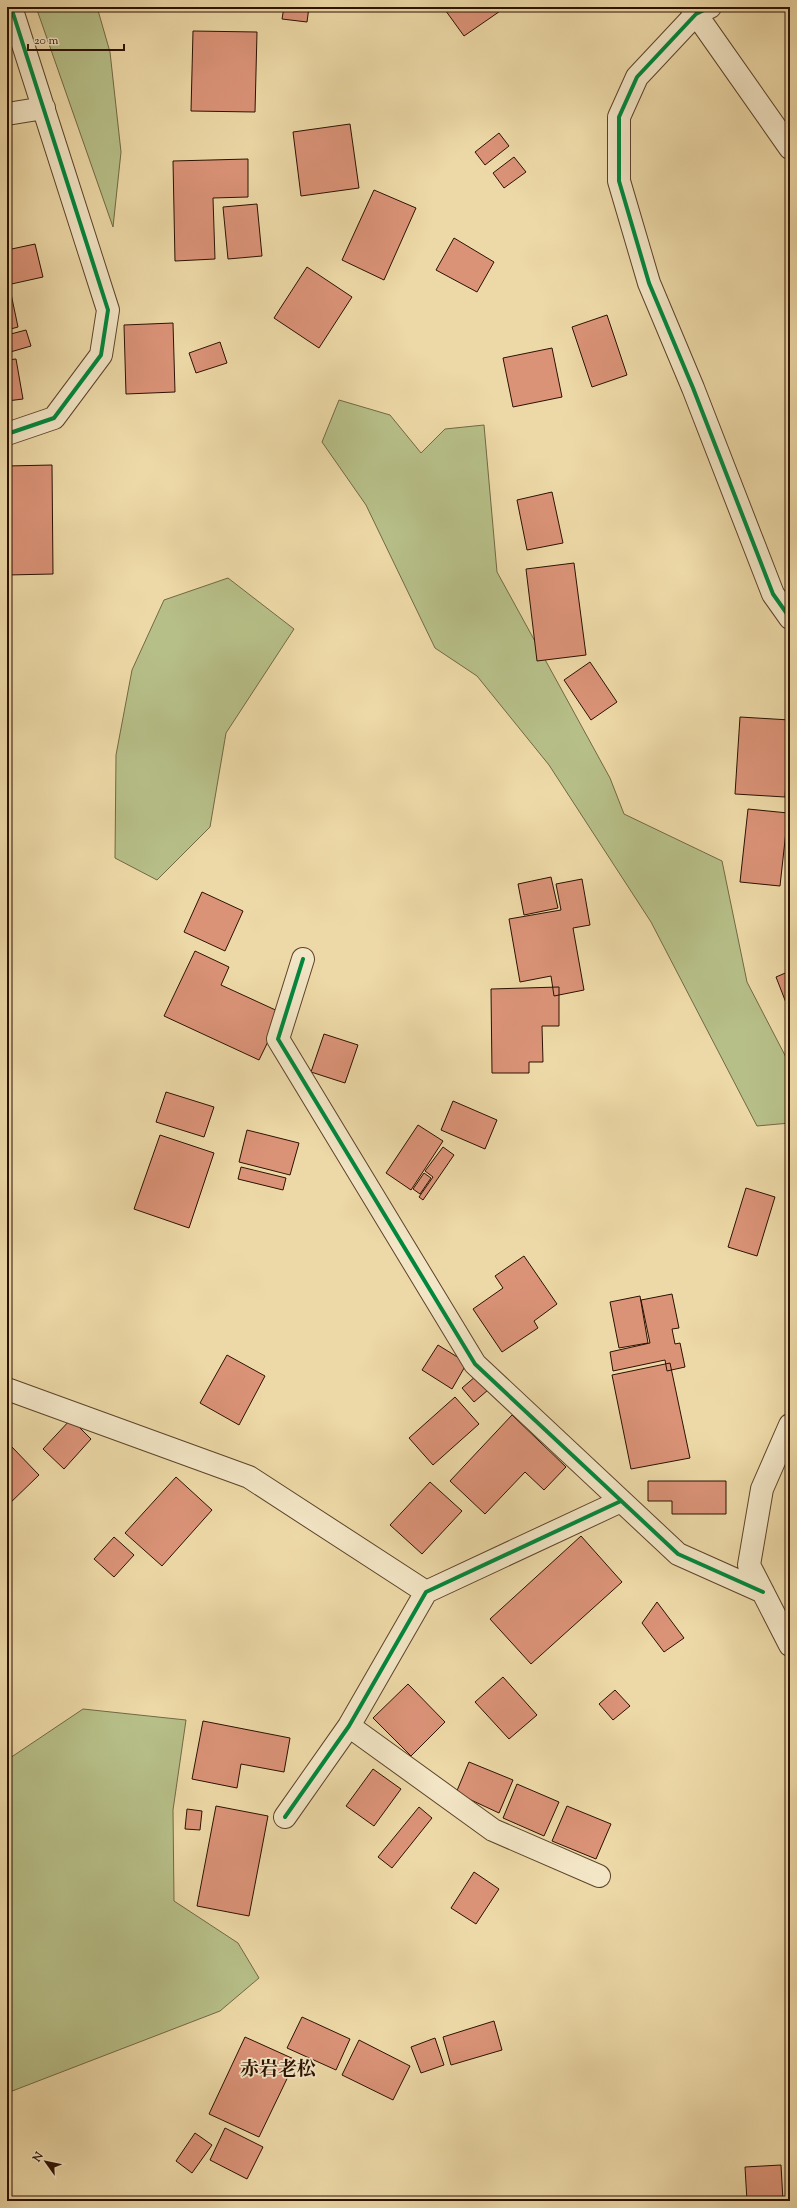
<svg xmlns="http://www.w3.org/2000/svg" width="797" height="2208" viewBox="0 0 797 2208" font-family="'Sorts Mill Goudy','Noto Serif JP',serif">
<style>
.green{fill:#b7bf88;stroke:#726844}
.building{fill:#db9378;stroke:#2c1101}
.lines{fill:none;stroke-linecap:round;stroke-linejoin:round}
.minor-casing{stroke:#5c432a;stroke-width:24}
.minor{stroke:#f3e6c6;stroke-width:22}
.cycleway-casing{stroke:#f3e6c6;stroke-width:6}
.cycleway{stroke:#00873e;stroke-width:4}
.labels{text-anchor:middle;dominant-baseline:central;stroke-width:3.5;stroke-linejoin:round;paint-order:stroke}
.quarter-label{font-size:19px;font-weight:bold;fill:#2c1101;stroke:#f3e6c6}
</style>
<rect width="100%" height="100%" fill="#edd9a7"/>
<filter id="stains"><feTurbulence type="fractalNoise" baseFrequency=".005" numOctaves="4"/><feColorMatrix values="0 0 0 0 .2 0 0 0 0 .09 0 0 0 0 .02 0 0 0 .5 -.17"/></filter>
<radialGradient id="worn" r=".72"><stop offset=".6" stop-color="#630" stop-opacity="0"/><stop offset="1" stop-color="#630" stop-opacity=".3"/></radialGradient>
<path class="green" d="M36,7H97L110,52L121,152L113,227Z
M339,400L390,415L421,453L445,429L484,425L497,572L610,778L624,814L722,861L747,982L790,1065V1123L757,1126L651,922L549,765L477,676L435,648L366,505L322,442Z
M228,578L294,629L226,733L210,827L157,880L115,858L116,755L132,670L164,600Z
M83,1709L186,1720L173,1810L174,1901L238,1943L259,1978L220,2011L7,2093V1760Z"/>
<path class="building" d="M284,7H309L307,22L282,19Z
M443,7H506L464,36Z
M193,31L257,32L255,112L191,111Z
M350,124L359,188L301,196L293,132Z
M499,133L509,146L485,165L475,152Z
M514,157L526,172L504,188L493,173Z
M248,159V197L213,198L215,259L175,261L173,161Z
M374,190L416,208L384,280L342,260Z
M257,204L262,256L228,259L223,207Z
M454,238L494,262L477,292L436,270Z
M35,244L43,277L7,285V250Z
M307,267L352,297L319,348L274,318Z
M7,289H10L18,327L7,330Z
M607,315L627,375L592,387L572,327Z
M173,323L175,392L126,394L124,325Z
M26,330L31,346L7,353V335Z
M220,342L227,363L196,373L189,353Z
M552,348L562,397L513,407L503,358Z
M16,359L23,399L7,401V360Z
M52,465L53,574L7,575V466Z
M552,492L563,543L527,550L517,500Z
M574,563L586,655L537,661L526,569Z
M590,662L617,702L591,720L564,680Z
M740,717L790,720L785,797L735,794Z
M748,809L788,813L780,886L740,882Z
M551,877L558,908L524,915L518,884Z
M582,879L590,925L573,928L584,990L554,996L551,976L520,982L509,919L561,910L556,884Z
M202,892L243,911L225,951L184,932Z
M195,951L229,967L221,985L282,1013L259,1060L164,1016Z
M790,971V1013L776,977Z
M559,987V1026H542L543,1062H529V1073H492L491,989Z
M324,1034L358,1045L345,1083L311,1072Z
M166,1092L214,1107L204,1137L156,1122Z
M453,1101L497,1120L485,1149L441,1130Z
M418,1125L443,1141L411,1190L386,1173Z
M247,1130L299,1143L290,1175L239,1162Z
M160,1135L214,1153L189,1228L134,1209Z
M443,1147L454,1155L423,1200L419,1197L433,1177L425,1171Z
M241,1167L286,1178L283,1190L238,1179Z
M424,1173L431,1178L420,1194L413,1189Z
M746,1188L775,1197L757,1256L728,1247Z
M524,1256L557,1304L534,1321L538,1328L502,1352L473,1309L503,1288L495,1276Z
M672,1294L679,1328L672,1329L675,1344L680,1343L685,1367L667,1371L665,1360L613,1371L610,1352L650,1343L641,1300Z
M640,1296L648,1343L619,1348L610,1302Z
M438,1345L467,1363L452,1389L422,1370Z
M227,1355L265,1376L239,1425L200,1403Z
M670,1363L690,1458L631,1469L612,1375Z
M476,1376L488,1390L474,1402L462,1388Z
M455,1397L479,1424L433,1465L409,1438Z
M512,1415L566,1467L544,1490L525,1472L485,1514L450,1481Z
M71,1419L91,1439L64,1469L43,1449Z
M11,1446L39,1475L7,1506V1450Z
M176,1477L212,1510L162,1566L125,1533Z
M648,1481H726V1514H672V1501H648Z
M430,1482L462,1511L422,1554L390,1525Z
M581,1536L622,1582L531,1664L490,1619Z
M114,1537L134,1555L114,1577L94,1559Z
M657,1602L684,1638L664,1652L642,1623Z
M503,1677L537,1715L509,1739L475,1702Z
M408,1684L445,1722L411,1756L373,1718Z
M615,1690L630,1706L613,1720L599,1704Z
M203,1721L290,1738L284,1772L241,1764L237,1788L192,1779Z
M469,1762L513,1780L499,1813L456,1793Z
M373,1769L401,1789L374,1826L346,1806Z
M517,1784L559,1802L544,1836L503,1818Z
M216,1806L268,1816L249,1916L197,1906Z
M567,1806L611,1824L596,1859L552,1841Z
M419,1807L432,1818L392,1868L378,1857Z
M187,1809L202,1811L200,1830L185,1829Z
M474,1872L499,1889L476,1924L451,1908Z
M302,2017L350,2039L336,2070L287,2048Z
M494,2021L502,2050L451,2065L443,2037Z
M245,2037L296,2060L259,2137L209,2114Z
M435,2038L444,2065L421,2073L411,2047Z
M359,2040L410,2066L393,2100L342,2075Z
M225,2128L263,2147L247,2179L210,2160Z
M195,2133L212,2145L192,2173L176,2161Z
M781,2165L783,2201H747L745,2167Z"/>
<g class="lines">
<g class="minor-casing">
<path id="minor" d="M691,7L790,148
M710,7L696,14L637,77L619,117V181L649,283L693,388L773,594L790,618
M7,114L44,108
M7,434L54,418L101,355L108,310L11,7
M303,959L278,1039L475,1364L678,1554L763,1592
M7,1389L249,1477L426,1592
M790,1425L762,1489L749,1565L790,1645
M349,1726L493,1830L599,1876
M285,1817L349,1726L426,1592L621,1501"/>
</g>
<use href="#minor" class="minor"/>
<g class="cycleway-casing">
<path id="cycleway" d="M710,7L696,14L637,77L619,117V181L649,283L693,388L773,594L790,618
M7,434L54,418L101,355L108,310L11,7
M303,959L278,1039L475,1364L678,1554L763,1592
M285,1817L349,1726L426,1592L621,1501"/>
</g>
<use href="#cycleway" class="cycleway"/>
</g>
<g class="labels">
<g class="quarter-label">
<text x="278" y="2070">赤岩老松</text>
</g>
</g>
<rect width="797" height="2208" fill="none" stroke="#edd9a7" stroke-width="24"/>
<rect x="8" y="8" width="781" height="2192" fill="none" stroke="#2c1101" stroke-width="2"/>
<rect x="12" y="12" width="773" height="2184" fill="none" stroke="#2c1101"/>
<g transform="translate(46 2162) rotate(303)" stroke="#f3e6c6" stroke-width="3" paint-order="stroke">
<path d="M0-3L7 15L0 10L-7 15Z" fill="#2c1101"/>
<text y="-6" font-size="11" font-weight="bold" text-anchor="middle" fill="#2c1101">N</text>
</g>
<path d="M28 44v6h96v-6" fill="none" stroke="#2c1101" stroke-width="2"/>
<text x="34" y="44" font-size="12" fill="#2c1101" stroke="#f3e6c6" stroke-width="3" paint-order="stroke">20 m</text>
<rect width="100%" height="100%" filter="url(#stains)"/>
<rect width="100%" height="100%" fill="url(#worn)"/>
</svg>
